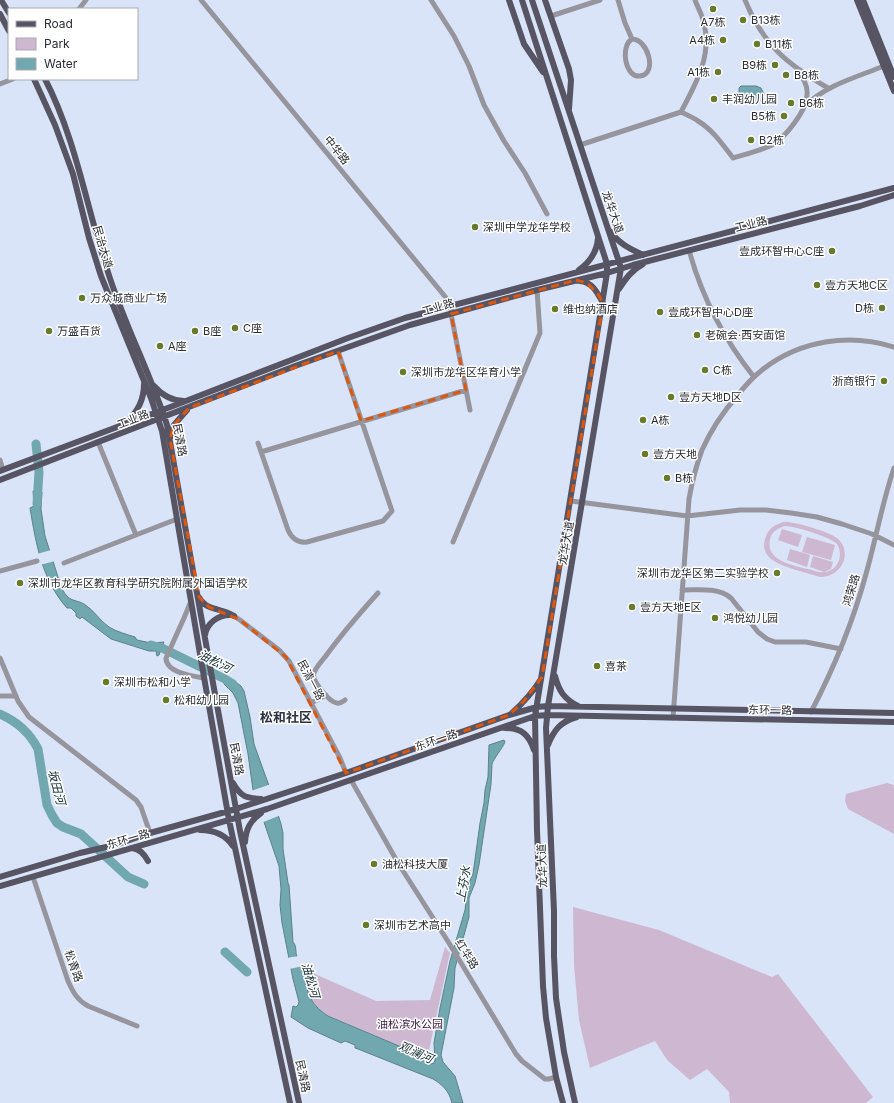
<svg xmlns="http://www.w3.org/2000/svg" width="894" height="1103" viewBox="0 0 894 1103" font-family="Inter,'Noto Sans SC',sans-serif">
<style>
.green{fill:#ceb8d1;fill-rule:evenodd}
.water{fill:#71a7af;stroke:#5b828a}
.pier{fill:#dae4f8}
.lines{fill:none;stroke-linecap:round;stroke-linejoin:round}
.river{stroke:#71a7af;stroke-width:9}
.minor{stroke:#96959d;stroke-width:5}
.major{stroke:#575463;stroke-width:6}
.marked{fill:none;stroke:#de570e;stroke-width:3;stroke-dasharray:8 5;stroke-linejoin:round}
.poi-dot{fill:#677b2b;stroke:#fff;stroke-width:1.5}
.labels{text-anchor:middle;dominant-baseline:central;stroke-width:3;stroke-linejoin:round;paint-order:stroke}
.poi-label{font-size:11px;fill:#292d34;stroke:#fff;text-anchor:start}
.street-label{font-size:11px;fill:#292d34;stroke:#fff}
.park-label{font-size:11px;fill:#3d1844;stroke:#fff}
.water-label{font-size:12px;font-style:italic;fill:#133034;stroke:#fff}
.quarter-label{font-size:13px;font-weight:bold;fill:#2b3241;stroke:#fff}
</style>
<rect width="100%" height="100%" fill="#dae4f8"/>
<path class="green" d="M784,522C794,521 830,532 837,538C854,553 841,577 820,577C812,575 804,572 796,570C781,565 757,559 766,536C769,528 776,524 784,522ZM785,526C794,526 831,537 837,544C844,555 838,571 824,572C820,573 816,571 812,570C797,566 765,562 770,540C771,532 778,528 785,526Z
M782,529L802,535L798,547L778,540Z
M807,537L835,545L831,560L802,552Z
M790,549L810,555L807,567L787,560Z
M813,556L833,562L831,569L824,572L810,567Z
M887,783L894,785V834L848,809L845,801L846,794Z
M573,907L659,930L772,977L778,974L873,1097L866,1103H730L729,1092L707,1069L690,1080L667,1060L655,1041L590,1068L579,1020L574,966Z
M445,947L450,953L428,1055L415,1056L406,1049L327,1015C308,1002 306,988 302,967C307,965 311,967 315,971L314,972L315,974L376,1001L430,1000Z"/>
<path class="water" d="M741,86H756L761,88L764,94L763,99L757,103C750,103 745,97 739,94V88Z
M33,491L42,492L41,509L45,536L58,577C60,585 64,597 73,600C76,601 81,602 84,604C94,610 100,621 109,627C117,632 126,634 135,637L137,640L151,643L164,642L159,655L157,656L156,651H149L111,639L82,617L80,619L76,616V613L71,608H67C42,580 36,544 30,508L34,506Z
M223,675L237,683L241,686L244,691L250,717L254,744L268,783L281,824L283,833V849L288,883L289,885L293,942C297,946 295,951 297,957C298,961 301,964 302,968C308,991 307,1002 328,1016L406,1049L415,1056L431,1064L434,1063L435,1060L434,1043L440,1008L450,961L465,910L468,885L473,874L480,823L484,803L485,790L488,777L489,745L504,740L505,742C502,749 494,758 492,764L491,784L479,865L475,883L469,898V917L455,968L454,988L441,1055L443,1062L455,1076L463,1103H452C449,1091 443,1085 433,1079L358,1049L355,1048V1045L345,1041L341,1043L308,1028L291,1017L293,1006L296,1007L298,1005L299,1002L293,979L282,923L280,905L281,889L279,866L253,790L248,754L238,703L233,693L224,684Z"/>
<path class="pier" d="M51,550L55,561L40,565L37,554Z
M271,784L281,815L261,823L251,791Z
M299,956L304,966L289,969L286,958Z"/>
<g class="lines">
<path class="river" d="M36,444L39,472L37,504
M151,645L162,648L225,679L233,684
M0,714C16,721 30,733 38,749L47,805L52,815L57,823L63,827L81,834L128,877L144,884
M225,952L247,972"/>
<path class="minor" d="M201,0L452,305L451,314L470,410
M431,0L454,36L469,66L484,105L504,141L525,173L547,214
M618,0L625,23L632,39
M745,0C764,46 787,64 828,88
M79,9L86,0
M551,16L600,0
M632,39C648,39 658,74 640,76C625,78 620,46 632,39Z
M0,84L13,79
M805,106C826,85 857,77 884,66
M681,112C687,115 693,117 698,121C713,130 723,145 733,158C746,154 760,151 772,145C785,138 807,110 807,95C808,85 803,78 797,70
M580,145L681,112C696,83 712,57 704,23C702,15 698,8 695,0
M689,250C702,298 723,338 754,377
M98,442L136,535
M258,443L288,530C292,539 298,543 307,542L383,521L392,511L338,351
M261,452L466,390
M0,460L3,470
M571,501L687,516L740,510H766L791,513L817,517L842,524L872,534L894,545
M453,542L540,333L537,290
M64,563L177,519
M0,571L37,561
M682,590C698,590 718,587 731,598L758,632L767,639L775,642H806L841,649
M191,601L184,618L166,658C166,673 193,676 204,678
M234,616L240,620L279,650L289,661L340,758L346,773
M0,658L18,701L29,717L136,800L141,807L150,833
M0,696H16
M345,700C342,702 340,704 337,703C329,702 311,680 314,673C316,667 321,662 325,657C341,635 359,614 378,593
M311,703L326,695
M811,712C834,668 853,622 866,574C876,539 882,503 894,468
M673,718L689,499C692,482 696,466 702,450C711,430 723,412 737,396C744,387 752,378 762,370C800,340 849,333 894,347
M351,780L398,863L449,943L516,1054L522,1061L545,1079H549L556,1077
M33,877L68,981C73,992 77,1000 88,1006L137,1026"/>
<path class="major" d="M1,0L9,13
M509,0L524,44L543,72
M522,0L598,236L607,264V273L535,716L537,830L543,986L546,1018L556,1077L563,1103
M532,0L621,268L548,706L546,728L554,911V956L556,998L564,1052L575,1103
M545,0L569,69L571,80L569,109
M857,0L894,91
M863,0L894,77
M0,14L9,31
M34,79L55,125L73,174L89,238L101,276L151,398L162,431L201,660L229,820L290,1103
M45,79C76,139 86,206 107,269C123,322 150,372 167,425L213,683L240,831L299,1103
M611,232C619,244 631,249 643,255
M579,270C590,262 597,252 598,238
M580,281C592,282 597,292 603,303
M619,289C626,278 632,270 643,264
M154,386C162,395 173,401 184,401
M126,422C138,412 144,399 144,384
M170,438L174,425L187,410
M0,471L173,406L348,338L405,318L894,188
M0,480L295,366L410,325L537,290L607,273L633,265L860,206L894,195
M198,596C205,608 211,607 222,611C226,612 230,614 234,616
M205,635C207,623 218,615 230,615
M555,676C559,691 564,699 578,706
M512,713C523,703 533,692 541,679
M505,728C522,728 529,735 534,750
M548,745C554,730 560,722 577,717
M233,783C241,797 246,798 261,799
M200,830C214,830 225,834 233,846
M245,842C246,829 250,821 261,813
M132,848C140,849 144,854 148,861
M0,877L80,853L115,845L150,833L236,809L346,773L509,715L537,707L548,706L894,713
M0,886L267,809L535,716L547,715L894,722"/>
</g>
<path class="marked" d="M576,280L587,283L598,294L603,303L542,677L524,701L509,715L346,773L286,657L240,620L209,607L199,597L170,439L174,425L189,408L338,351L361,421L466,390L451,314Z"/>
<g class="poi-dot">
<circle cx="713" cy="9" r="4"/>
<circle cx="743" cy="20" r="4"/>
<circle cx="723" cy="40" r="4"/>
<circle cx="757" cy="44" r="4"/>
<circle cx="775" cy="65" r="4"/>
<circle cx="718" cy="72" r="4"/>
<circle cx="786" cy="75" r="4"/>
<circle cx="714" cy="99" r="4"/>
<circle cx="791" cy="103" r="4"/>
<circle cx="784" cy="116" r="4"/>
<circle cx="751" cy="140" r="4"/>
<circle cx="475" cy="227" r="4"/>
<circle cx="832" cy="251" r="4"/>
<circle cx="817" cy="285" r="4"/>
<circle cx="82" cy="298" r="4"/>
<circle cx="882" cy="308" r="4"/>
<circle cx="555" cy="309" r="4"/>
<circle cx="660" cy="312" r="4"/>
<circle cx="235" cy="328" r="4"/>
<circle cx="49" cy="331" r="4"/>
<circle cx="195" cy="331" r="4"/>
<circle cx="697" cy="335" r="4"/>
<circle cx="160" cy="346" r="4"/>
<circle cx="705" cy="370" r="4"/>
<circle cx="403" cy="372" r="4"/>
<circle cx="884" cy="381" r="4"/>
<circle cx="671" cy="397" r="4"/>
<circle cx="643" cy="420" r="4"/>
<circle cx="645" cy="454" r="4"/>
<circle cx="667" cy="478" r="4"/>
<circle cx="777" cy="573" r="4"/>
<circle cx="20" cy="583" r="4"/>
<circle cx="632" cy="607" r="4"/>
<circle cx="715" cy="618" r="4"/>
<circle cx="597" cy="666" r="4"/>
<circle cx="106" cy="682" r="4"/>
<circle cx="166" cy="700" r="4"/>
<circle cx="374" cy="864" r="4"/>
<circle cx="366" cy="925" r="4"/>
</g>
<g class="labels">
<g class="poi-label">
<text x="751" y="20">B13栋</text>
<text x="713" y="22" text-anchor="middle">A7栋</text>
<text x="715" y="40" text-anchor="end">A4栋</text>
<text x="765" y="44">B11栋</text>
<text x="767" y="65" text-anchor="end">B9栋</text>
<text x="710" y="72" text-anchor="end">A1栋</text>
<text x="794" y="75">B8栋</text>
<text x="722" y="99">丰润幼儿园</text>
<text x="799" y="103">B6栋</text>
<text x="776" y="116" text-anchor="end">B5栋</text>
<text x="759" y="140">B2栋</text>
<text x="483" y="227">深圳中学龙华学校</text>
<text x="824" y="251" text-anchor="end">壹成环智中心C座</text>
<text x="825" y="285">壹方天地C区</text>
<text x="90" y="298">万众城商业广场</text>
<text x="874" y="308" text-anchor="end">D栋</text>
<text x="563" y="309">维也纳酒店</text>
<text x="668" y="312">壹成环智中心D座</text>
<text x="243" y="328">C座</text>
<text x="57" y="331">万盛百货</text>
<text x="203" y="331">B座</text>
<text x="705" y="335">老碗会·西安面馆</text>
<text x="168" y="346">A座</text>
<text x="713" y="370">C栋</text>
<text x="411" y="372">深圳市龙华区华育小学</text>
<text x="876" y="381" text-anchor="end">浙商银行</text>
<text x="679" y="397">壹方天地D区</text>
<text x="651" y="420">A栋</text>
<text x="653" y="454">壹方天地</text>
<text x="675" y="478">B栋</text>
<text x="769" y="573" text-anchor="end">深圳市龙华区第二实验学校</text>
<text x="28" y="583">深圳市龙华区教育科学研究院附属外国语学校</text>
<text x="640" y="607">壹方天地E区</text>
<text x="723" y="618">鸿悦幼儿园</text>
<text x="605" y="666">喜茶</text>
<text x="114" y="682">深圳市松和小学</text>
<text x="174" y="700">松和幼儿园</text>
<text x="382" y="864">油松科技大厦</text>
<text x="374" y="925">深圳市艺术高中</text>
</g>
<g class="street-label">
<text transform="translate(337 150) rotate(51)">中华路</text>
<text transform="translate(613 212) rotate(71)">龙华大道</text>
<text transform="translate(751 224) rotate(-14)">工业路</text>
<text transform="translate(103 247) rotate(74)">民治大道</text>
<text transform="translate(438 307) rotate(-16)">工业路</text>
<text transform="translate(133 419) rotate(-21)">工业路</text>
<text transform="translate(180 440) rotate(79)">民清路</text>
<text transform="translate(566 543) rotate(-80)">龙华大道</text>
<text transform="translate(851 590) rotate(-73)">鸿荣路</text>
<text transform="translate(311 680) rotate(62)">民清一路</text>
<text transform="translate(770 710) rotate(1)">东环一路</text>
<text transform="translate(436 740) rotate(-19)">东环一路</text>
<text transform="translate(237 759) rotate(79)">民清路</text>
<text transform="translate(128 839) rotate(-16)">东环一路</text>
<text transform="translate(542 866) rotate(-92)">龙华大道</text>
<text transform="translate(467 954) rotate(58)">红华路</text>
<text transform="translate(74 966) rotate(70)">松青路</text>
<text transform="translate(303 1076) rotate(78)">民清路</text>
</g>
<g class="park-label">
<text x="410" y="1024">油松滨水公园</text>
</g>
<g class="water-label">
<text transform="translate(215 661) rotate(27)">油松河</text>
<text transform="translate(57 787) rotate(75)">坂田河</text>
<text transform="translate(463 884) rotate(-80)">上芬水</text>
<text transform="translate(311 980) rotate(74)">油松河</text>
<text transform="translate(416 1052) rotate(24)">观澜河</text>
</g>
<g class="quarter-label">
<text x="286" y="717">松和社区</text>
</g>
</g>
<rect x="8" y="8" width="130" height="72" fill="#ffffff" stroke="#a9abae"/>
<rect x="16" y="21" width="20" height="6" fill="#575463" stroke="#a9abae"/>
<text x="44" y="28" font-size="12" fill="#292d34">Road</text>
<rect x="16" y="38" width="20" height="12" fill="#ceb8d1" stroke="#a9abae"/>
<text x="44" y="48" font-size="12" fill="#292d34">Park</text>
<rect x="16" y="58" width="20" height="12" fill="#71a7af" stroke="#a9abae"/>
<text x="44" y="68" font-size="12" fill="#292d34">Water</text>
</svg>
